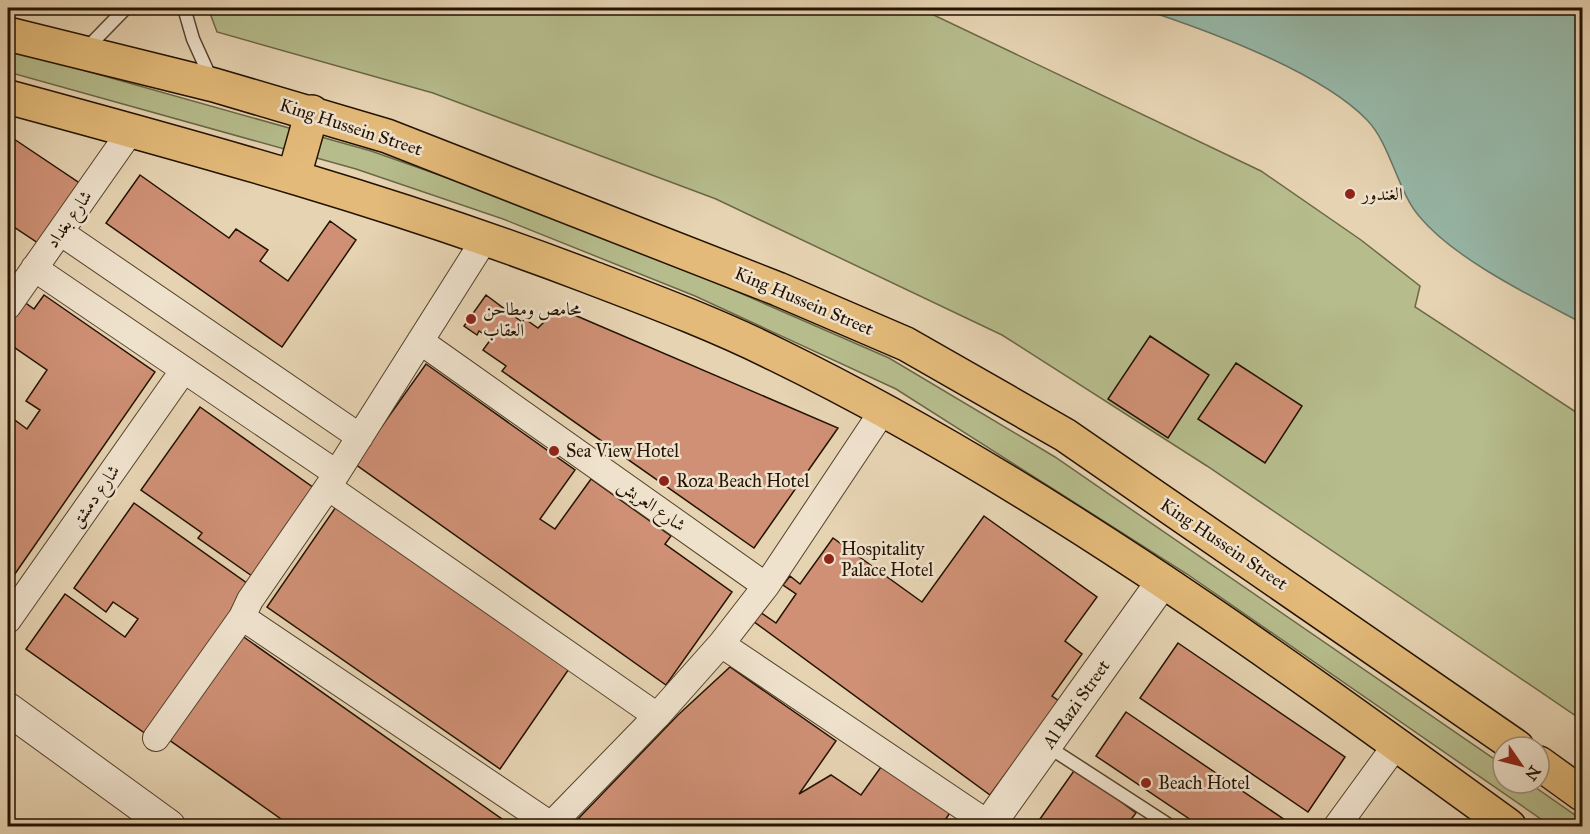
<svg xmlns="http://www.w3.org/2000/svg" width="1590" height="834" viewBox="0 0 1590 834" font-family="'IM FELL Great Primer',Amiri,serif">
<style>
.green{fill:#b6bc8c;stroke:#6c6746;stroke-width:1.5}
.water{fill:#97b8a8;stroke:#697665;stroke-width:1.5}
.building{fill:#cf9075;stroke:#231200;stroke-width:1.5}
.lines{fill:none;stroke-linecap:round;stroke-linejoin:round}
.service-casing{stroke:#54422c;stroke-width:15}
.minor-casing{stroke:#54422c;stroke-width:28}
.tertiary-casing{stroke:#54422c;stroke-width:34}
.trunk-casing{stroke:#231200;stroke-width:36}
.service{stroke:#efe2cd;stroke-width:12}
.minor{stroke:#efe2cd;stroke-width:26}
.tertiary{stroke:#efe2cd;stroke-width:32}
.trunk{stroke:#e3ba79;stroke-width:33}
.poi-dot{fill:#8f2418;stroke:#efe2cd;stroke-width:2}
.labels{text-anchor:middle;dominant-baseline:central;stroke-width:5;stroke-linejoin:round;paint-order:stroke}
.street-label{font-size:18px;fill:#231200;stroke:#efe2cd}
.poi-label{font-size:18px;fill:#231200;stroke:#efe2cd;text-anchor:start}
</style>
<rect width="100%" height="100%" fill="#e6d3b2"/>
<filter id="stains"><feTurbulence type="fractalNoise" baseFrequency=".00333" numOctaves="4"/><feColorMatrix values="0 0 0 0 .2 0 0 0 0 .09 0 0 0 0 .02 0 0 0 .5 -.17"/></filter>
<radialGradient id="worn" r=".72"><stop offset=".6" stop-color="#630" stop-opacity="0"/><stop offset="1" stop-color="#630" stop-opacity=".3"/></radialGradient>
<path class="green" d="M208,8H919L1261,171L1361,240L1420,286L1415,307L1582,416V720L1207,466L1002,335L716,199L433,93L217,32Z
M8,49L371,151L516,202L648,253L889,358L1055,457L1503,765V783H1529L1582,820V826H1551L1187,574L896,389L695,296L503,219L356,169L8,72Z"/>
<path class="water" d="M1139,8H1582V323C1533,297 1454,259 1419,216C1398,192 1390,143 1367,120C1320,71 1204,29 1139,8Z"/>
<path class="building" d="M8,135L84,186L44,247L8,223Z
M140,175L229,238L236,229L268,250L260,261L288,281L330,221L356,240L282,347L106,223Z
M8,272L15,277L8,289Z
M44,295L155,372L10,581L8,579V415L27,429L40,410L26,401L47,370L8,343V316L20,299L34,309Z
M486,295L522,322L525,319L538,328L558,308L838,428L754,548L502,371L506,366L483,350L491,339L479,331L477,335L464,326Z
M1150,336L1209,375L1168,438L1108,399Z
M1236,363L1302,406L1265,463L1198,419Z
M426,364L575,470L540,519L555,529L591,479L671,536L665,544L732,592L666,685L355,464Z
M200,407L314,488L252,576L198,538L202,533L141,490Z
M134,503L251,586L146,734L26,649L65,594L125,637L138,619L113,602L106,612L74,588Z
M338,504L571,666L500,769L267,607Z
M984,516L1097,597L1065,641L1082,654L1052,696L1059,701L990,795L753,621L760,612L776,623L796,594L783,585L790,576L800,584L833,538L922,602Z
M238,633L512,826H291L165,737Z
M1178,643L1345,757L1308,812L1140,698Z
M730,667L836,741L799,794L831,775L861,795L886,760L954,807L941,826H582L577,820L678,715Z
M1126,712L1291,824L1289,826H1200L1096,756Z
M1076,768L1136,813L1126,826H1035Z"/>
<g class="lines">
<g class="service-casing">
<path id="service" d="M184,8L193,39L212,81
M85,50L126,8
M1047,746L1169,825"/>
</g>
<g class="minor-casing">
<path id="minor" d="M60,232L360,437
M486,237L328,487L250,600L242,617L551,825L657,716L721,644L766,586L884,409
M34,268L336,473
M8,306L130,132
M420,341L766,586
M328,487L657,716
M8,620L183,371
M721,644L990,825
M156,738L242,617
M1337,826L1396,745"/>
</g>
<g class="tertiary-casing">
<path id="tertiary" d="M8,709L169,826
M988,826L1163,581"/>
</g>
<g class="trunk-casing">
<path id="trunk" d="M8,34L214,85L387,136L778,289L906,344L1065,435L1517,747
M8,97C204,150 400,204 590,277C653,301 717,325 777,355C1037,482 1276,657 1509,826
M294,176L312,112
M1539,763L1582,794"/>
</g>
<use href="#service" class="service"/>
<use href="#minor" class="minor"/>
<use href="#tertiary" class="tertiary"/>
<use href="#trunk" class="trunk"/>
</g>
<g class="poi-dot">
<circle cx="1350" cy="194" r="6"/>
<circle cx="471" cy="319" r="6"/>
<circle cx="554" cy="451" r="6"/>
<circle cx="664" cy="481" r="6"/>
<circle cx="829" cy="559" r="6"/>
<circle cx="1146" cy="783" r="6"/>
</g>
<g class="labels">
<g class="street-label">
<text transform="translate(351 127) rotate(18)">King Hussein Street</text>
<text transform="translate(69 219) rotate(-55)">شارع بغداد</text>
<text transform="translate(804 301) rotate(23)">King Hussein Street</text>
<text transform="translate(95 496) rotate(-55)">شارع دمشق</text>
<text transform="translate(652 505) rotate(35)">شارع العريش</text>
<text transform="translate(1224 544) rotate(34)">King Hussein Street</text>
<text transform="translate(1076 704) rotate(-55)">Al Razi Street</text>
</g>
<g class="poi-label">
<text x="1362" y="194">الغندور</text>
<text x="483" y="309">محامص ومطاحن<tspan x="483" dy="21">العقاب</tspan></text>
<text x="566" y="451">Sea View Hotel</text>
<text x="676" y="481">Roza Beach Hotel</text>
<text x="841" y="549">Hospitality<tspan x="841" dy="21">Palace Hotel</tspan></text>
<text x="1158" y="783">Beach Hotel</text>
</g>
</g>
<rect width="1590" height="834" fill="none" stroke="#e6d3b2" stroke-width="30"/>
<rect x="9" y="9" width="1572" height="816" fill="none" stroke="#231200" stroke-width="3"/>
<rect x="15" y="15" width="1560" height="804" fill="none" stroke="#231200" stroke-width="1.5"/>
<g transform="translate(1521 765) rotate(125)"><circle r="28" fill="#efe2cd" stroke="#9d8f7b" stroke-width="1.5"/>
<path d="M0-4.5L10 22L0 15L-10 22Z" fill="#8f2418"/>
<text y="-9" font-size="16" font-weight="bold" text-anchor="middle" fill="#231200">N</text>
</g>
<rect width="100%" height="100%" filter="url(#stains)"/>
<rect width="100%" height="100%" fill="url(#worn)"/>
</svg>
